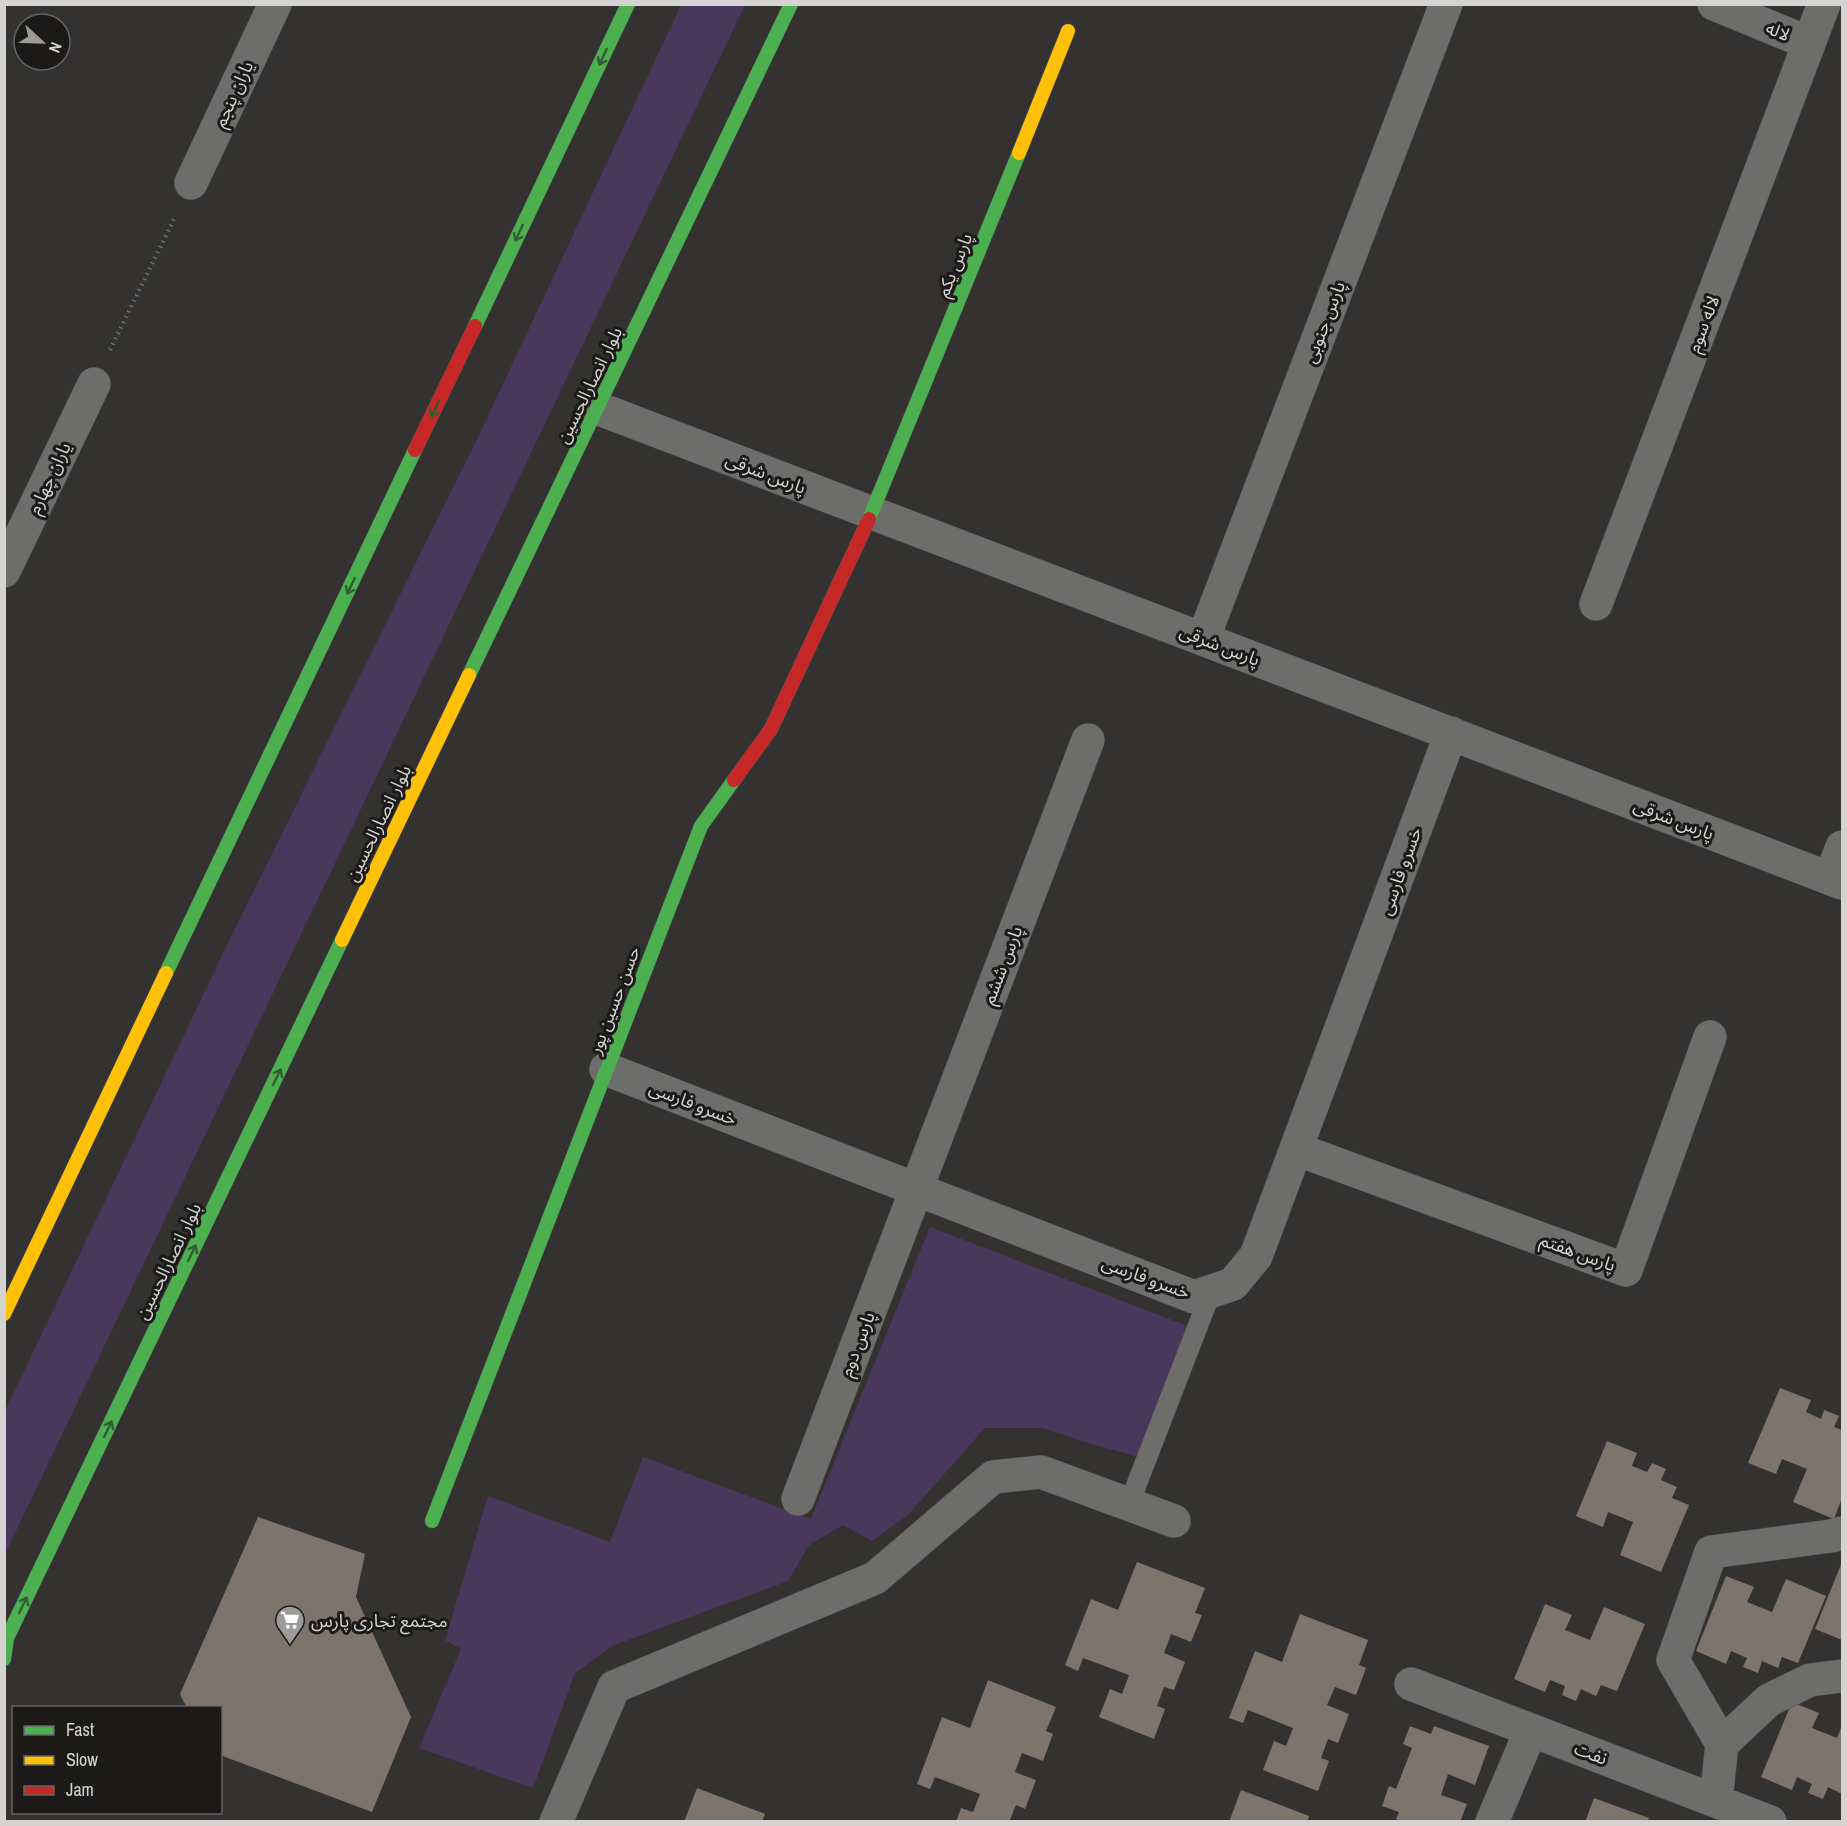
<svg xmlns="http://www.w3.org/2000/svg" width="1847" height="1826" viewBox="0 0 1847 1826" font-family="'Archivo Narrow','Noto Sans Arabic',sans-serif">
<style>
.green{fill:#49385b}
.building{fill:#7d756b}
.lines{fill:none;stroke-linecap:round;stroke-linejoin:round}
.lane-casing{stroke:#4f4f4e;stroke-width:21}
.street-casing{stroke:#4f4f4e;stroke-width:34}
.fast-casing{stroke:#4f4f4e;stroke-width:15}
.slow-casing{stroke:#4f4f4e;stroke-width:15}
.jam-casing{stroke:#4f4f4e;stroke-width:15}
.path{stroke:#71706f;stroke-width:4;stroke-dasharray:1.5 4.5;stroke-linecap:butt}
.lane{stroke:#6d6d6c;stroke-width:20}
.street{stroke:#6d6d6c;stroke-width:33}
.fast{stroke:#4caf50;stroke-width:14}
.slow{stroke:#ffc107;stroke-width:14}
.jam{stroke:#c62828;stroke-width:14}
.oneway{stroke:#315d32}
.labels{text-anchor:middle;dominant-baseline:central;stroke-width:6;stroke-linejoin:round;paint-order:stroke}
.street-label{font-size:18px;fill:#d4d3d1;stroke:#1b1a19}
.poi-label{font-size:18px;fill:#d4d3d1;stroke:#1b1a19;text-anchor:start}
</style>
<rect width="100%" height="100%" fill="#333230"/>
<path class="green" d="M681,5H745L5,1554V1411L225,949L480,433Z
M930,1227L1190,1327L1136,1456L1094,1445L1043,1428H985L907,1516L872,1541L843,1525L809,1545L788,1581L612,1646L575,1673L533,1788L419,1748L461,1649L445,1640L488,1496L610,1542L643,1457L811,1519Z"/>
<path class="building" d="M1780,1388L1811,1400L1806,1412L1821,1419L1824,1410L1839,1416L1834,1427L1842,1430V1498L1834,1519L1793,1502L1807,1469L1782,1459L1776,1474L1748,1463Z
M1607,1441L1637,1453L1632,1466L1647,1472L1652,1463L1666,1469L1661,1480L1677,1487L1672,1498L1689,1505L1661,1572L1620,1555L1633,1522L1608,1512L1603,1527L1576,1516Z
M258,1517L365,1554L356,1597L411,1717L372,1812L220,1755V1708H187L180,1694Z
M1137,1562L1205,1588L1195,1613L1202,1615L1191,1642L1171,1634L1164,1653L1185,1662L1174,1690L1164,1687L1157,1706L1165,1709L1154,1739L1099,1717L1110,1689L1122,1694L1129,1675L1083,1658L1078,1671L1065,1665L1091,1599L1118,1610Z
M1842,1562V1640L1815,1629Z
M1726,1576L1754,1587L1747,1602L1772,1612L1786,1579L1826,1596L1798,1663L1782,1657L1778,1668L1762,1661L1758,1673L1743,1667L1747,1658L1731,1651L1726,1664L1696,1651Z
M1545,1604L1572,1615L1565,1630L1590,1640L1604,1607L1645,1624L1617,1691L1601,1685L1596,1696L1581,1689L1576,1701L1562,1695L1565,1686L1550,1680L1545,1692L1514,1679Z
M1300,1614L1368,1640L1359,1665L1366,1668L1356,1695L1335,1687L1327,1705L1349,1714L1338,1743L1328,1739L1321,1758L1329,1761L1318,1791L1263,1770L1274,1741L1286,1746L1293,1728L1248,1710L1243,1723L1229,1718L1255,1651L1282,1662Z
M988,1680L1056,1707L1046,1731L1053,1734L1043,1761L1022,1753L1015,1772L1036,1780L1025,1809L1016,1805L1009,1822H956L961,1808L973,1812L980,1794L935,1777L930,1789L917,1784L942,1717L970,1728Z
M1792,1702L1819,1713L1812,1728L1837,1738L1842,1725V1794L1828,1787L1823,1799L1808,1793L1812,1784L1797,1777L1792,1790L1761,1777Z
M1410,1726L1431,1734L1434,1726L1489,1746L1475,1785L1448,1774L1441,1795L1467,1804L1460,1822H1402L1396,1819L1399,1812L1382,1806L1389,1786L1396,1789L1412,1748L1403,1744Z
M697,1788L765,1814L762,1822H684Z
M1241,1790L1309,1816L1307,1822H1229Z
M1594,1798L1649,1818L1647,1822H1585Z"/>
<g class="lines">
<g class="lane-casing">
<path id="lane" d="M1129,1504L1211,1292"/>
</g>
<g class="street-casing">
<path id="street" d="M1714,4L1809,43
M191,183L275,4
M597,408L1842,883
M4,571L94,384
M1596,604L1824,4
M1203,639L1446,4
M1830,878L1842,847
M606,1069L1194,1297L1233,1284L1256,1256L1451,733
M1296,1149L1626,1270L1710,1037
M798,1499L1088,740
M1411,1684L1770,1822
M1722,1744L1769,1700L1810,1680L1842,1676
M1716,1801L1722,1744L1673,1660L1711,1552L1831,1536L1842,1533
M556,1822L614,1687L875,1578L993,1477L1041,1472L1174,1521
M1492,1822L1531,1730"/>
</g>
<g class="fast-casing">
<path id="fast" d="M475,326L628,4
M869,519L1019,153
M469,675L791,4
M166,973L415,450
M432,1521L701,826L734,780
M4,1659L7,1638L342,940"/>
</g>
<g class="slow-casing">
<path id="slow" d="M1019,153L1068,31
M342,940L469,675
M4,1314L166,973"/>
</g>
<g class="jam-casing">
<path id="jam" d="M415,450L475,326
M734,780L771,729L869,519"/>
</g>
<path class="path" d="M110,350L175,217"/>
<use href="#lane" class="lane"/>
<use href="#street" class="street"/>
<use href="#fast" class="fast"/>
<use href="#slow" class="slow"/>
<use href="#jam" class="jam"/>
</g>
<defs><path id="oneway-shaft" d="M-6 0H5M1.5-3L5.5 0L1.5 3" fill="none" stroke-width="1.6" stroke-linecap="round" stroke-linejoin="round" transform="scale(1.5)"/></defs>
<g class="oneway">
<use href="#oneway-shaft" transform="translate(603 57) rotate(115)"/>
<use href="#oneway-shaft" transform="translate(519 233) rotate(115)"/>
<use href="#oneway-shaft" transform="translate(435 409) rotate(115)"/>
<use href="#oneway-shaft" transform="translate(351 586) rotate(115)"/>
<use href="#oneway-shaft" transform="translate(277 1077) rotate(-64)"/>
<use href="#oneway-shaft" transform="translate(192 1253) rotate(-64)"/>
<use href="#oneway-shaft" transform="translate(108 1429) rotate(-64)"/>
<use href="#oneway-shaft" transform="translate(23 1605) rotate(-64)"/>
</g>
<defs>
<g id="supermarket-pin" transform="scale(1.5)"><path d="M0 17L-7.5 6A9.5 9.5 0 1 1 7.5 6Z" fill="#9c9b99" stroke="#1b1a19"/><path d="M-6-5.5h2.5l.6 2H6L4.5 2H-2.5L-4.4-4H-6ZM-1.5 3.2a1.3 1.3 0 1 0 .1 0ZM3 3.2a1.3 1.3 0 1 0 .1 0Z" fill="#fff"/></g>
</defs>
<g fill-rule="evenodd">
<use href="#supermarket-pin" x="290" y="1620"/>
</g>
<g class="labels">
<g class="street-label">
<text transform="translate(1778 31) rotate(22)">لاله</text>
<text transform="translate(233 94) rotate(-65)">یاران پنجم</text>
<text transform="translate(954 265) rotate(-68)">پارس یکم</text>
<text transform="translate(1324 322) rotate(-69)">پارس جنوبی</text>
<text transform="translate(1703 324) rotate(-69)">لاله سوم</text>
<text transform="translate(589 385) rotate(-64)">بلوار انصارالحسین</text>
<text transform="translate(766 473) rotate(21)">پارس شرقی</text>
<text transform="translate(49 478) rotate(-65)">یاران چهارم</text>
<text transform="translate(1220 645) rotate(21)">پارس شرقی</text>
<text transform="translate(1674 819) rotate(21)">پارس شرقی</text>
<text transform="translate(378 823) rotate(-64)">بلوار انصارالحسین</text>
<text transform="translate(1400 871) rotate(-70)">خسرو فارسی</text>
<text transform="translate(1002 965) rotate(-69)">پارس ششم</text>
<text transform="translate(614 1000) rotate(-69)">حسن حسین پور</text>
<text transform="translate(693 1103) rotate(21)">خسرو فارسی</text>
<text transform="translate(1578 1252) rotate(20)">پارس هفتم</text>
<text transform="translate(168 1261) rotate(-64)">بلوار انصارالحسین</text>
<text transform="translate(1146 1277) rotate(20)">خسرو فارسی</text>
<text transform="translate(857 1344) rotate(-69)">پارس دوم</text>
<text transform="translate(1591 1753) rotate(21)">نفت</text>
</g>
<g class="poi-label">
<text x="311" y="1620">مجتمع تجاری پارس</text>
</g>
</g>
<rect width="1847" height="1826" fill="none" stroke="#d4d3d1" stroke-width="12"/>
<rect x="12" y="1706" width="210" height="108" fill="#1b1a19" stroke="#656463" stroke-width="1.5"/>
<rect x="24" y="1726" width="30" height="9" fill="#4caf50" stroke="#656463" stroke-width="1.5"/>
<text x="66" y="1736" font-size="18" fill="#d4d3d1">Fast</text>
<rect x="24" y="1756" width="30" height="9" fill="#ffc107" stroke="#656463" stroke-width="1.5"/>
<text x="66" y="1766" font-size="18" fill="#d4d3d1">Slow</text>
<rect x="24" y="1786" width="30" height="9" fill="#c62828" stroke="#656463" stroke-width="1.5"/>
<text x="66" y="1796" font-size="18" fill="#d4d3d1">Jam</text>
<g transform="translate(42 42) rotate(112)"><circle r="28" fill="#1b1a19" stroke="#656463" stroke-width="1.5"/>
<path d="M0-4.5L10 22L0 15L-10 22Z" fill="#9c9b99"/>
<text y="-9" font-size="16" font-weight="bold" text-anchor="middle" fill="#d4d3d1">N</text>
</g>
</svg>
